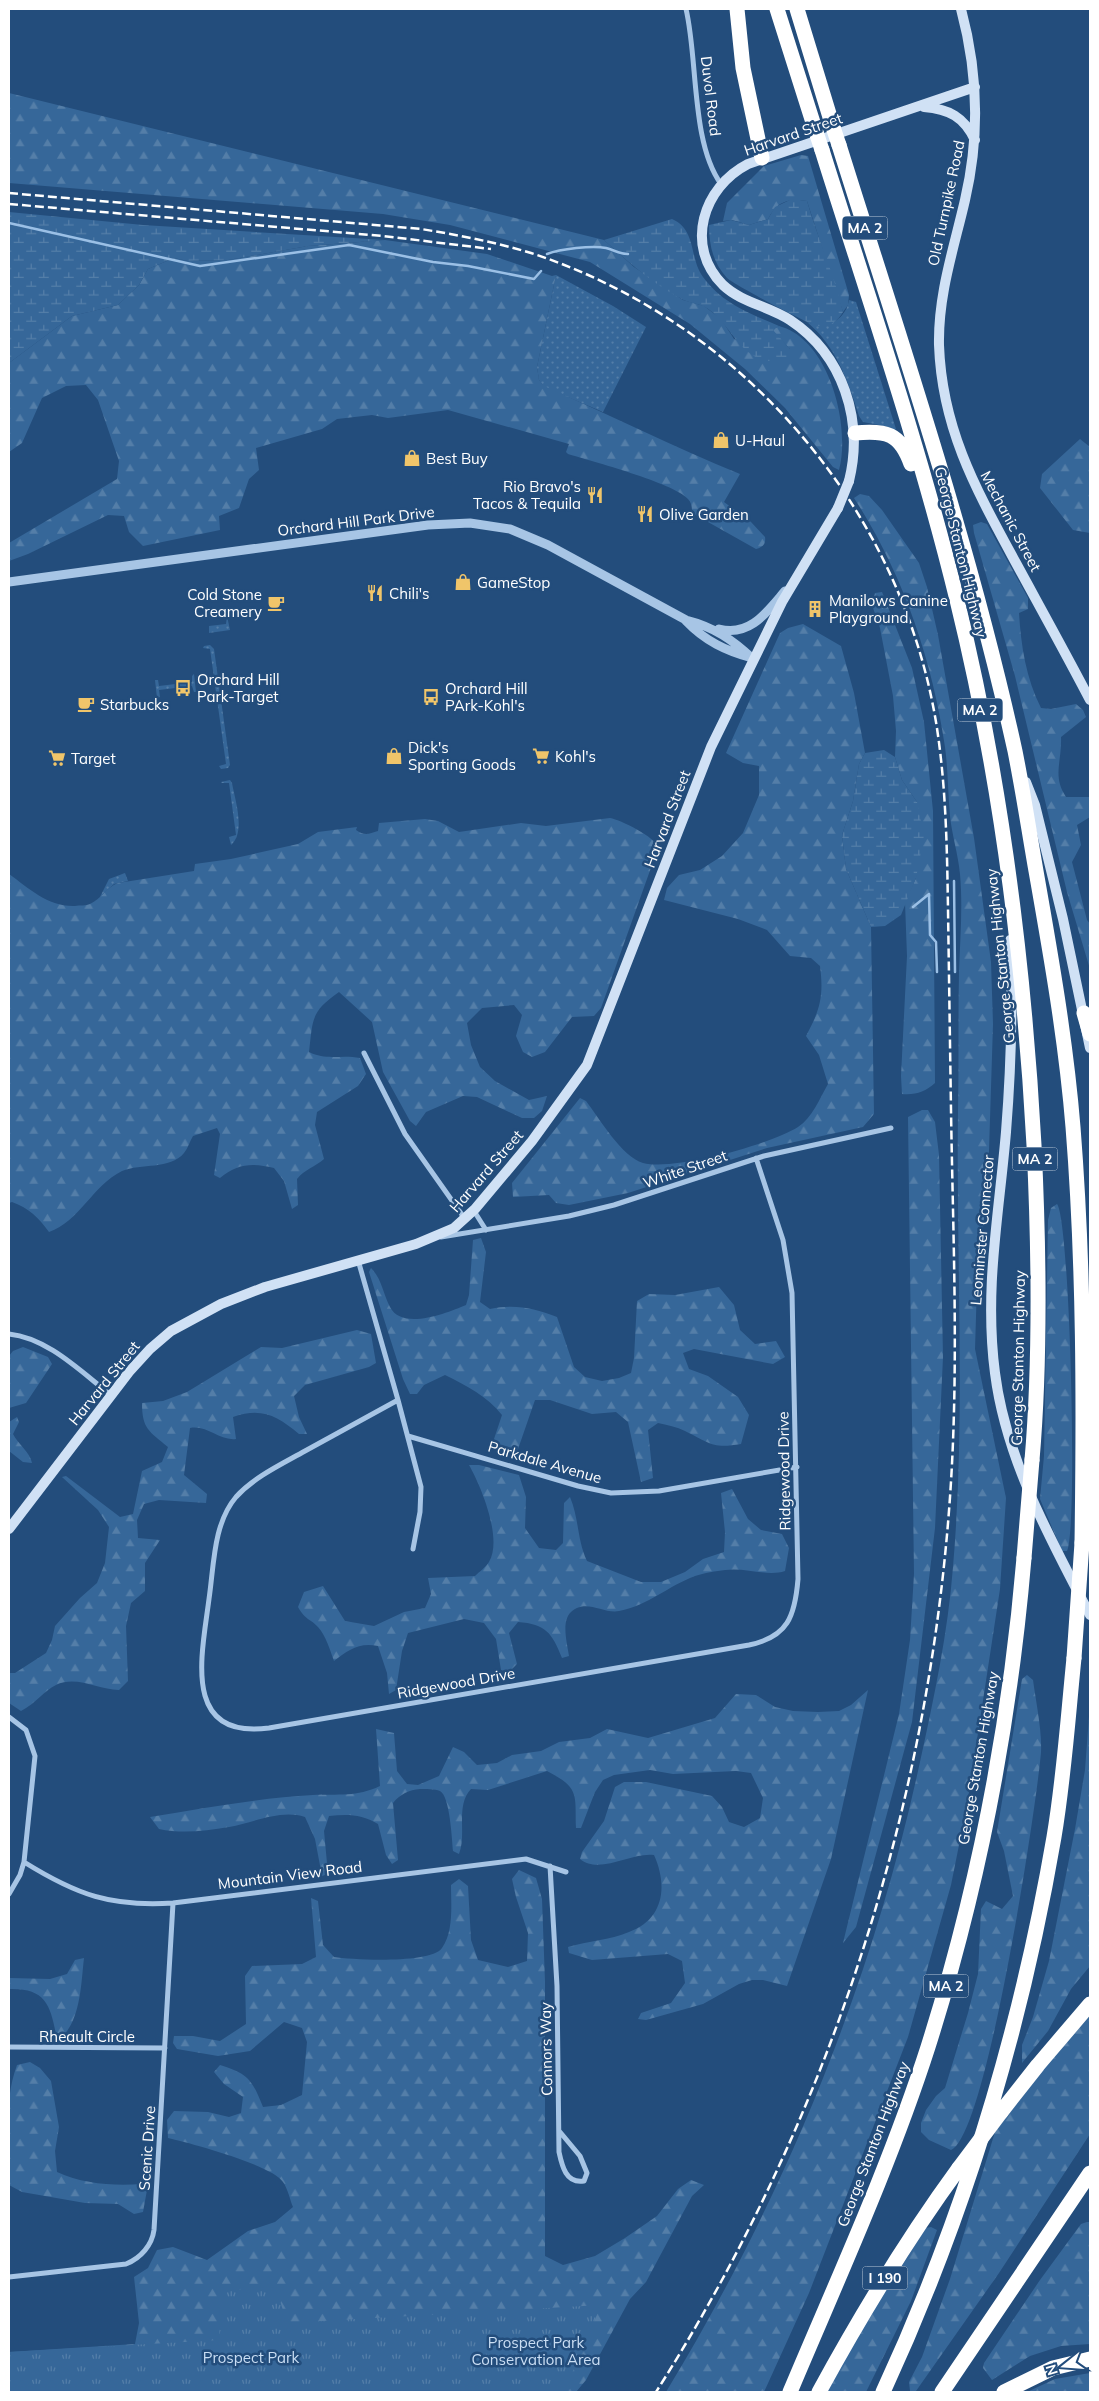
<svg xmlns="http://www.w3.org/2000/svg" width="1099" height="2401" viewBox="0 0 1099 2401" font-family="Mulish,sans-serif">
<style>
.grass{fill:url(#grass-dots)}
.forest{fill:url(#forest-firs)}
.wetland{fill:url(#wetland-marsh)}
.park{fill:url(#park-tufts)}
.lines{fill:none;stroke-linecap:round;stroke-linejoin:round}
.stream{stroke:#9bc0e6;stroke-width:2.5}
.minor{stroke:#a7c5e5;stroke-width:5}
.tertiary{stroke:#a7c5e5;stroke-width:9}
.secondary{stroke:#d0e1f5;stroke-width:10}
.motorway{stroke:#fff;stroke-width:15}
.rail{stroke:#fff;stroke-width:2.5;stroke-dasharray:9 4;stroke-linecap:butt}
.secondary-bridge{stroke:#d0e1f5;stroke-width:10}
.motorway-bridge{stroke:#fff;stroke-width:15}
.labels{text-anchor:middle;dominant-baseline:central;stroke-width:5;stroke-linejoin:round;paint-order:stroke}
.shield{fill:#234d7c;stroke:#bdcad8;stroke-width:1}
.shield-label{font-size:14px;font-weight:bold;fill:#fff}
.street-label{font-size:15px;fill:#fff;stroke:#234d7c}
.poi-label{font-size:15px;fill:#fff;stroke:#234d7c;text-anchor:start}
.park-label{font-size:15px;fill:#cadef4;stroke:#234d7c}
</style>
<defs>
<pattern id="grass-dots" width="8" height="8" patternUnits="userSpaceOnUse" patternTransform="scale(1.25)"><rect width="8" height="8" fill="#366799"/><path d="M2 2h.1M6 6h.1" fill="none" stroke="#547ea8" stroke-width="1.8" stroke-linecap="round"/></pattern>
<pattern id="forest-firs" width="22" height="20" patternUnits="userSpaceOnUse" patternTransform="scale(1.25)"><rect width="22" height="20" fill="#366799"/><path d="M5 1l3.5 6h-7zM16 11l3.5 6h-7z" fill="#547ea8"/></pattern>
<pattern id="wetland-marsh" width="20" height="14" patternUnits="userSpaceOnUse" patternTransform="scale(1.25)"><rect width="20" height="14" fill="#366799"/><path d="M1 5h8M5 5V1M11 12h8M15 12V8" fill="none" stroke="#547ea8"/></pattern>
<pattern id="park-tufts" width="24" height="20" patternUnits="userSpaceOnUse" patternTransform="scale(1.25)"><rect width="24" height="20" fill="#366799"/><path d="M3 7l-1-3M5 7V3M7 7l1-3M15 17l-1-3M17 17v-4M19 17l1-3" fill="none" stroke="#547ea8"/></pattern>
</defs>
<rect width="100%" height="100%" fill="#234d7c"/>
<path class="grass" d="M556,275L613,306L646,327L603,412L544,387L539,380L537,367Z
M849,300L856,302L896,429L893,431L884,426L863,422L859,416C848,381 836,346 807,322C825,329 845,322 849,300Z
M227,616L230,630L209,633V626L226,624Z
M210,645L214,649L230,765L228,768L221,769L219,766L226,764L210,649L203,648L204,646Z
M194,674L196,692H194L192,686L159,690L160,697L157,698L155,680H158L159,686L192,682V676Z
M230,780L232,783C235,800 246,832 231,845L229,837L236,835L229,783H222L221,782Z
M125,873L128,881L114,884L100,897L109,879Z"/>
<path class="forest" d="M9,93L604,240L634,267L683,300L704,306L721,319L734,339L790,349L772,330L779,326C829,339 851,425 839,470L833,467L785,408L745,369L690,324L590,262L450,225L383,214L9,183Z
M801,155L808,156L849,295L848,305L843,312L807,201C787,198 777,202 768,219L749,225L732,220L723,221L727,203L764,166Z
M385,240L487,254L552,276L556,275L537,367L539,380L544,386C610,415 674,447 740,474L724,502L751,522L765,537C766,544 763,547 756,549L692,513C692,508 692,503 688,499C674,483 591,461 568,454L566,452L569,444L448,410L388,418L372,415L337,419L322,429L256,448L259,470L249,479L239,508L219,516L220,530L143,546L129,532L124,516L108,515L28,554L9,561V543L117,479L119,461L98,400L86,385L66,386L42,398L22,443L9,452V363L72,316L118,305L139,285L148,269L174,258L188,261L228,260L308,246Z
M1080,439L1090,447V533L1073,530L1040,488L1042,474Z
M860,494L869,496L882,510L919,563L927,587L938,635L974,838L991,962L993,1024L988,1182L977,1283L975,1349L1006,1498L1000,1589L967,1805L951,1885L908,2037L809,2293L764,2392H666C784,2198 872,1984 920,1762C934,1698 948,1632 953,1567C966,1415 956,1264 958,1112C959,1066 958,1019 959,973C960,940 963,907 960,874C958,854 952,835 950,816C948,793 948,769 945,747C932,658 902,572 854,498Z
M981,522L987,524L1028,598V609L1019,613C1021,646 1026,678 1041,708L1051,709L1076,704L1083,710L1086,717L1061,737C1062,762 1052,776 1066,797H1090V817L1077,825L1081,845L1072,862L1087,920L1090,924V969L1067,892L1015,676L974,533L973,525Z
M882,592L912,668L924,722L933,811L935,1083C925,1092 916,1095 902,1094L901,1076L907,956L905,902L916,878L917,802L902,780L895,757L896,731L893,696L880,628L872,605L875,593Z
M803,624L841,646L854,693L865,753L859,764L853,801L842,835L846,869L871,927L874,1114L863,1127L767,1148L628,1193L569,1205L556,1203L549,1195L513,1197L512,1183L580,1098L586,1101C599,1118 622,1157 643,1163C675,1171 769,1145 798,1127C812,1118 820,1098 828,1084L819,1055L806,1036C820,1010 824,996 820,966L811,958L790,956L767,930L738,919L664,900L667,888L679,875L700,870L722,856L743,833L759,795V766L743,763L726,753L780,633L788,628Z
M610,818C621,820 656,837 658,848L601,1008L594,1016L572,1017L545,1052L532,1057L523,1052L516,1036L522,1015L514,1005L482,1008L467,1023L471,1045L480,1067L495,1081L529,1100L547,1096L542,1111L534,1118H522L477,1097L463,1096L426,1112L416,1126L410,1121L383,1072L372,1022L339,992C310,1012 313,1020 309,1052C327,1061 341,1054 360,1058L366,1074L358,1086L317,1112L315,1125L324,1159C315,1167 305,1169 297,1179L298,1205L292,1209L284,1181L274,1168C253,1163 238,1163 220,1178L214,1175L220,1134L217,1128L193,1136C190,1141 188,1148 184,1153C170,1170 141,1163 122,1171C93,1185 79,1222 49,1232C39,1218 29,1208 12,1202L9,1203V874C30,889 48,907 75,906C80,905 86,906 90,904C101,899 107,887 118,883L194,871L195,864L231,859L298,844L318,832L357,827L356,830C364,836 369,834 378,831L379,823L425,819L438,821L459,832L521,823L546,826Z
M922,1110H928L935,1122L939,1155L943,1357L935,1528L912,1722L856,1927L843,1943L899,1714L910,1640L914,1574L908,1117Z
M1057,1204C1070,1220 1078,1529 1067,1551H1062L1040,1499L1044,1456L1048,1220L1051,1208Z
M481,1238L486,1252L480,1302L490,1309C514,1304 534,1308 557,1317L574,1367L585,1377L602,1381L619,1378L631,1373L634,1358L637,1301L649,1294L675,1295L719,1287L734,1305L740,1330L755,1344L776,1341L785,1357L773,1364L694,1349L683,1353L689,1369L708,1376L738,1397L749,1415L741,1444C712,1449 710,1443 685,1431C677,1427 667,1425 658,1423L648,1430L653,1478L641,1482L628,1422L616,1412L592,1414L550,1400H535L517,1452L503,1453L494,1439L502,1415C487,1396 467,1386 445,1375L424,1385L417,1394H410L403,1379L369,1272L371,1268C382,1279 383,1294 390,1307C402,1331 447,1313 466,1305L469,1295L473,1240Z
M357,1330L371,1334L376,1363L369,1367L305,1385L294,1396L299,1417L307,1434H299C277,1416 262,1407 233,1417L236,1439C219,1441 208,1425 190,1428L184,1475L207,1494L206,1503L159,1500L144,1504L137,1520L138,1538L160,1540L145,1563V1591L131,1603L126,1626L128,1681L119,1690C98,1690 77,1675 56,1685C45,1690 35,1704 21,1711L9,1703V1673H15L46,1653L52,1640L55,1626L80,1598L97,1583L105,1563L109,1527L98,1510L62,1477L66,1476L120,1517L133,1514L142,1471L162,1462L168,1447C149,1431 142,1429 142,1403L163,1401L187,1392L261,1347L282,1348Z
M23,1347L48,1357L52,1364L26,1403L9,1408V1356L13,1351Z
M17,1417L19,1422L13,1434C18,1444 30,1452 32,1463L23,1462L9,1451V1422Z
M469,1465H479L519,1475L526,1497L525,1528L539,1548L556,1550L563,1543L564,1503L570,1497C579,1518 577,1540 587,1561L641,1582H661L685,1572L703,1559L724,1552L725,1532L721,1493L732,1489L748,1519L761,1530L782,1534L789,1548L785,1571C767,1577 746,1567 725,1570C716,1571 704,1573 695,1576C668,1586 649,1605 619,1611C603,1614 586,1598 571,1612C561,1621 567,1643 569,1656L562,1658C552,1633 546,1624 518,1622L509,1633L517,1664L509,1672L501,1670L496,1639L484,1623L464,1619L408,1633L402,1651L396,1690L389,1694L387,1673L378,1646C359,1642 348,1650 334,1661C330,1650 326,1636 318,1627C310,1618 306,1621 298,1607L304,1592L323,1586L345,1621L374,1626L404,1612L425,1608L431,1594L428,1578L475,1576C479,1572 486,1567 489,1562C503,1539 481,1486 469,1465Z
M1027,1675L1033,1680C1036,1703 1042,1729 1041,1752C1037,1803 987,2135 951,2150L929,2140L921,2132V2123L926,2110L936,2096L945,2088L968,2013L978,1974L981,1909L986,1901L1002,1909L1013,1896L1004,1851L997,1832L1022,1679Z
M868,1690L831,1859L787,1986L763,1980H752L739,1984L703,2004L646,2020L638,2019L641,2013L671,2003L685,1983L682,1961L668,1954L592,1960L569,1953L568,1947C588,1941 610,1940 629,1932C664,1919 668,1886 654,1855C631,1852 600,1875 580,1859L582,1852L604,1821L615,1787L624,1782H646L712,1796L722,1807L729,1822L744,1827L760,1818L763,1798L751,1773L736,1771L673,1774L650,1770L614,1775L603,1780L595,1792L581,1828H576C575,1794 580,1788 547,1771L488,1790L471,1789C455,1806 467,1834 459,1854L453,1851C452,1840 450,1796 440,1791C435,1789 425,1789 420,1789C409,1790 400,1794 393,1803L398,1860L392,1864L386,1855L378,1824C362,1814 347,1814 329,1816L324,1831L328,1874L322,1876L315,1839L305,1817C280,1809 253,1823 229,1827C205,1831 182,1834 159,1829L150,1817C204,1808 259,1798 313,1795C338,1794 357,1797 380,1786L376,1729L394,1733L397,1771L407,1784L418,1785L439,1776L453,1747L464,1752L477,1765L497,1763L512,1755L541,1751L559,1742L590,1738L607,1729L648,1738L715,1718L736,1694L756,1695L775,1707L793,1711L818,1712L839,1711L851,1705Z
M1090,1703V1966L1071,1989L1048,2031L1022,2063V2045L1033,2017L1049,1961L1075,1829L1085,1770Z
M519,1870L536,1878L542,1899L545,1982V2256L563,2265L595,2256L625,2238L657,2216L678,2189L691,2180L704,2185L692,2196L646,2282L630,2299L586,2380L576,2392H9V2352L135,2344L139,2323L134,2277L148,2268L157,2250L173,2247L207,2260L248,2231L275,2222L293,2207C290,2200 288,2189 283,2182C272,2165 190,2143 168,2138L167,2120L174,2111L208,2112L229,2117L241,2113L243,2097L224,2084L214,2072L220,2065C249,2074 252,2080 263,2107L281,2105L302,2095L307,2042L302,2028L284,2022L250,2051L218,2056L177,2049L173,2043L174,2036H193L220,2041L246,2024L245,1976L252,1966L302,1964L316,1957L311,1898L318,1901L323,1945L334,1957C353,1960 431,1964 442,1948C454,1931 451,1904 451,1885L459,1879L468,1886L471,1940L478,1960L508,1967L527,1961L528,1933L516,1897L512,1879Z
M84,1958C81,1983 81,2017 63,2036L56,2034C50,2003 44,1988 9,1989V1978L50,1979L67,1974L75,1960Z
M1090,2013V2134L999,2273L916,2391H910L909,2382L922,2357L950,2279L995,2132L1045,2067Z
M30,2062L40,2068L51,2081L59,2127L55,2151L57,2172C83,2184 113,2186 142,2184L147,2190L143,2212L134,2214L118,2204L85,2203L22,2192L9,2185C9,2146 3,2103 17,2065Z
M1087,2222H1090V2344L1061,2346L1030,2356L992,2380L983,2368L984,2363L1040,2280L1081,2224Z
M931,2227L937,2230L911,2301L866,2392H825L849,2348L926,2228Z
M1090,2373V2392H1027L1055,2379Z"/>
<path class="wetland" d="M792,199L807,201C818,239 834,274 843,312C838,321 829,327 818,326C812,326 733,284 727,278C713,263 709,245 709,225L731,220L749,225L768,219L775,207Z
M9,212L143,225L385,240L308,246L228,260L188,261L174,258L148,269L139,285L118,305L72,316L9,363Z
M672,219C697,230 689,258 703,277C723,304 749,313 779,326L773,330L790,349L789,356C780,361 771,363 760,359C736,349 727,320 705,307C697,303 688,303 680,298C652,283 628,262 604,240Z
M884,750L895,757L902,780L917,802L924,836L916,878L901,915L885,926L871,927L846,869L842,835L853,801L859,764L865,753Z"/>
<path class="park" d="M276,2288L287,2323L601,2305L564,2392H9V2352L219,2340L222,2290Z"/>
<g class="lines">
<path class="stream" d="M9,223L200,266L349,245L433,262L468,266L534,279L541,271
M547,254C560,249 592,245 606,248C614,250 620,254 628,254
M954,881L955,972
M913,907L929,894L930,935L936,942L937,972"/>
<path class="minor" d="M686,9C698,59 691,143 721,184
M364,1053L405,1134L465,1219
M474,1211L486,1230
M441,1237L569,1216L614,1205L764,1156L891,1128
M358,1260L398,1400C367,1417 336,1434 305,1451C282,1464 254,1477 236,1497C213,1524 214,1566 209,1599C202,1654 181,1740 269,1728L749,1645C788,1637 795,1616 798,1579L792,1293L783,1240L756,1158
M9,1334C48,1338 81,1372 111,1395
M398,1400L421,1487L420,1512L413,1549
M408,1436L578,1486L611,1493L659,1491L797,1467
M9,1717L26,1730L35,1756L24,1862L20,1875L9,1894
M24,1862C77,1895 111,1907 173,1903L526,1859L566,1872
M550,1866L557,1986L559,2152C562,2166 566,2184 584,2181L587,2173L580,2156L560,2132
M9,2047L165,2048
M9,2277L126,2264C141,2258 152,2245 154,2230L173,1903"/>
<path class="tertiary" d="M9,582L428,525L470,523L510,529L548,545L686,620C714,627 733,640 753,659
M686,621C705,641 726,651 752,658
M719,629C750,637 767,612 785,591"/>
<path class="secondary" d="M961,9C978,72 980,136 965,200C954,248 938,294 939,345C942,430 977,491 1016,563C1041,609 1066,654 1090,700
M924,107C949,109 964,117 975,140
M849,481C864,420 843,355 790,320C769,306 742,303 723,285C684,246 703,187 748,164L975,87
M1026,782L1035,805L1063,919L1090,1048
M1010,940C1013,1003 1011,1069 1006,1132C999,1215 984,1289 995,1373C1006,1460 1050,1538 1090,1615
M9,1529L129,1372L150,1349L171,1331L221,1304L265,1287L416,1244L454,1228L475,1209L532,1141L587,1065L711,747L782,602L838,508"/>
<path class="motorway" d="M737,9L743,68L762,158
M777,9L816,132
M797,9L833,127
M839,145C902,346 970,546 1015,751C1023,791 1029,831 1036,871C1051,956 1066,1041 1073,1127C1084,1265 1084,1404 1082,1543
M822,150C869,300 920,448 957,600C1001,779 1024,962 1034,1145C1039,1249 1041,1356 1032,1460
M855,433C886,430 900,433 911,464
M1084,1013L1090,1034
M1001,2112L1038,2065L1090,2004
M790,2392C838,2278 890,2165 928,2047C978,1889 1010,1724 1024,1558
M819,2392C861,2315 907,2239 959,2168
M883,2392C965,2215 1021,2029 1054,1837C1064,1778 1068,1717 1074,1658
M942,2392L1090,2173
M1004,2392L1053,2368L1090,2359"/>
<path class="rail" d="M9,193L421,229C458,235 495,242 531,253C740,321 900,506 936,722C946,784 947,847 948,909C949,976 950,1043 951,1110C953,1239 959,1368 950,1497C928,1814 826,2125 656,2392
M9,204L383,236L491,249"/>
<path class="secondary-bridge" d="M838,508L849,481"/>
<path class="motorway-bridge" d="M833,127L839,145
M816,132L822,150
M1024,1558L1032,1460
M1074,1658L1082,1543
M959,2168L1001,2112"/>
</g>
<defs>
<g id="shop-bare" transform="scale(1.35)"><path d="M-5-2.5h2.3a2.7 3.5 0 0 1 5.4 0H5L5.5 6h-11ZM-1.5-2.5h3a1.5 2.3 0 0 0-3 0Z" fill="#f0c56a" stroke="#234d7c" stroke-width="2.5" paint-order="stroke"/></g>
<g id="restaurant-bare" transform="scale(1.35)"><path d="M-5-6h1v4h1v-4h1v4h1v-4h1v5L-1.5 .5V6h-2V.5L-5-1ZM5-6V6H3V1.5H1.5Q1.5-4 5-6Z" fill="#f0c56a" stroke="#234d7c" stroke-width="2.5" paint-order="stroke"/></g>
<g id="cafe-bare" transform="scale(1.35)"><path d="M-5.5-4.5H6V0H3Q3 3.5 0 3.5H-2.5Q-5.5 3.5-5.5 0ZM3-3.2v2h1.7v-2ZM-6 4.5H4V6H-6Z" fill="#f0c56a" stroke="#234d7c" stroke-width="2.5" paint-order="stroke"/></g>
<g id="building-bare" transform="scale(1.35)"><path d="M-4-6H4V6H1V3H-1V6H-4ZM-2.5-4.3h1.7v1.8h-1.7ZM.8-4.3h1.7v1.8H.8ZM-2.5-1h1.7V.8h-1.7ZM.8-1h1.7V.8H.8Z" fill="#f0c56a" stroke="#234d7c" stroke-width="2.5" paint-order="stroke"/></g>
<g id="bus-bare" transform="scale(1.35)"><path d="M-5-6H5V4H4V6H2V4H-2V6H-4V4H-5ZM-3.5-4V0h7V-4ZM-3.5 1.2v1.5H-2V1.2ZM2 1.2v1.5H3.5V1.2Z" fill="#f0c56a" stroke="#234d7c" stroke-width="2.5" paint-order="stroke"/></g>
<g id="supermarket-bare" transform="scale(1.35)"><path d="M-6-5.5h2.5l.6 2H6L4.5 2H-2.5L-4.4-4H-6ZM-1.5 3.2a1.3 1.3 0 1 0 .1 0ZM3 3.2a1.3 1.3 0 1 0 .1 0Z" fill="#f0c56a" stroke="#234d7c" stroke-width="2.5" paint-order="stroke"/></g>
</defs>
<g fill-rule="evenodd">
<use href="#shop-bare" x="721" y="440"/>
<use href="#shop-bare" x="412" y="458"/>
<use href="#restaurant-bare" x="595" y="495"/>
<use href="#restaurant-bare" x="645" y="514"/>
<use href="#shop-bare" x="463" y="582"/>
<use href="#restaurant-bare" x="375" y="593"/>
<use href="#cafe-bare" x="276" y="603"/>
<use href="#building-bare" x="815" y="609"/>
<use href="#bus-bare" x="183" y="688"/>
<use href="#bus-bare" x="431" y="697"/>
<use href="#cafe-bare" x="86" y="704"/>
<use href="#shop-bare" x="394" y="756"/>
<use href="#supermarket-bare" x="541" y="756"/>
<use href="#supermarket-bare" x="57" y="758"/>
</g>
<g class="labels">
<g class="shield">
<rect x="842.5" y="216.5" width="45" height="23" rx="4"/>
<rect x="957.5" y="698.5" width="45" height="23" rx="4"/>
<rect x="1012.5" y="1147.5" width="45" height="23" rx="4"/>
<rect x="923.5" y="1974.5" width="45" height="23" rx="4"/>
<rect x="862.5" y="2266.5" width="45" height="23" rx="4"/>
</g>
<g class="shield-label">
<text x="865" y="228">MA 2</text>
<text x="980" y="710">MA 2</text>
<text x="1035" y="1159">MA 2</text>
<text x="946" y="1986">MA 2</text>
<text x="885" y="2278">I 190</text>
</g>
<g class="street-label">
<text transform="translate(711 96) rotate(83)">Duvol Road</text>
<text transform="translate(793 134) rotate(-19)">Harvard Street</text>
<text transform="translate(946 203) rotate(-78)">Old Turnpike Road</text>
<text transform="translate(356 521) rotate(-7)">Orchard Hill Park Drive</text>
<text transform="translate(1011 521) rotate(62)">Mechanic Street</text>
<text transform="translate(961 552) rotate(76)">George Stanton Highway</text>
<text transform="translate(667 819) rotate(-69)">Harvard Street</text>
<text transform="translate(1000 956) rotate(-96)">George Stanton Highway</text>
<text transform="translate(685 1169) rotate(-19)">White Street</text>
<text transform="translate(486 1171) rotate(-49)">Harvard Street</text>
<text transform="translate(982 1230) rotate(-85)">Leominster Connector</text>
<text transform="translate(1018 1358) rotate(-89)">George Stanton Highway</text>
<text transform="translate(104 1383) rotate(-51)">Harvard Street</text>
<text transform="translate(545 1462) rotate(16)">Parkdale Avenue</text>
<text transform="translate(784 1471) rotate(-91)">Ridgewood Drive</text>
<text transform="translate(456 1683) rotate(-10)">Ridgewood Drive</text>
<text transform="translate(978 1758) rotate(-80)">George Stanton Highway</text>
<text transform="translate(290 1875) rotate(-7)">Mountain View Road</text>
<text x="87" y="2036">Rheault Circle</text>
<text transform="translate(546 2049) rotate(-91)">Connors Way</text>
<text transform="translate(873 2144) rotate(-69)">George Stanton Highway</text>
<text transform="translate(147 2148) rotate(-86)">Scenic Drive</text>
</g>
<g class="poi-label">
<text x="735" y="440">U-Haul</text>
<text x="426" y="458">Best Buy</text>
<text x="581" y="486" text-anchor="end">Rio Bravo's<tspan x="581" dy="17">Tacos &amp; Tequila</tspan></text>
<text x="659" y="514">Olive Garden</text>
<text x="477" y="582">GameStop</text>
<text x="389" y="593">Chili's</text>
<text x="262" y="594" text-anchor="end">Cold Stone<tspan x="262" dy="17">Creamery</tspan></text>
<text x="829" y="600">Manilows Canine<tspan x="829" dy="17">Playground</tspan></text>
<text x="197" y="679">Orchard Hill<tspan x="197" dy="17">Park-Target</tspan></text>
<text x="445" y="688">Orchard Hill<tspan x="445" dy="17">PArk-Kohl's</tspan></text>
<text x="100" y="704">Starbucks</text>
<text x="408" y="747">Dick's<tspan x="408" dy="17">Sporting Goods</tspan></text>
<text x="555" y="756">Kohl's</text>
<text x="71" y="758">Target</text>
</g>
<g class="park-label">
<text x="536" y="2342">Prospect Park<tspan x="536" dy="17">Conservation Area</tspan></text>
<text x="251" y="2357">Prospect Park</text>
</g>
</g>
<rect width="1099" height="2401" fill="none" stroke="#ffffff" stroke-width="20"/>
<g transform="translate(1064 2366) rotate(253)" stroke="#234d7c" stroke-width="4" paint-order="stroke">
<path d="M0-4L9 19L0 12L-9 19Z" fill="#ffffff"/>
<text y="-8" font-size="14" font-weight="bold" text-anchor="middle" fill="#ffffff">N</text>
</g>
</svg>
